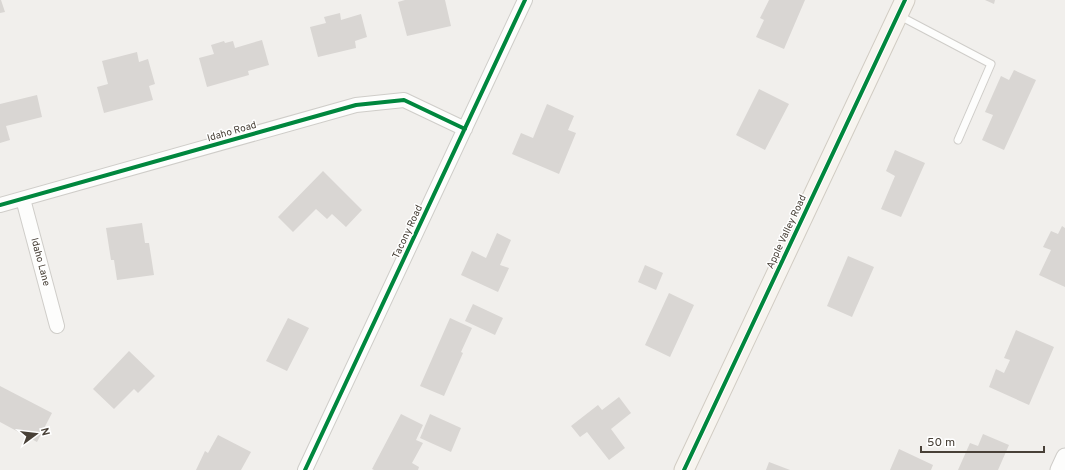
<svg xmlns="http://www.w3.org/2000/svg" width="1065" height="470" viewBox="0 0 1065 470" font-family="Overpass,sans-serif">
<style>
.building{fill:#d9d6d3}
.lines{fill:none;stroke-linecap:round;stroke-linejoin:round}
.service-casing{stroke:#cfcdc9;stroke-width:9}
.minor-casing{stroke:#cfcdc9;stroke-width:16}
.tertiary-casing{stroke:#cfcdc9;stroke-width:19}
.secondary-casing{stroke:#d1ccc3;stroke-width:21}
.service{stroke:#fdfdfc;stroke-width:7}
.minor{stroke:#fdfdfc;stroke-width:14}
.tertiary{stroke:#fdfdfc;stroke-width:17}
.secondary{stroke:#f7f4ef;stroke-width:19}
.cycleway-casing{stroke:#fff;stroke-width:6}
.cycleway{stroke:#00873e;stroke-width:4}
.labels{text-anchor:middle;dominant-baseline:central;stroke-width:3;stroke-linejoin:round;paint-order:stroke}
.street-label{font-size:10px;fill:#484037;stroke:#fff}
</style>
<rect width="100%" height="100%" fill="#f1efec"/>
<path class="building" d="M0,0H1L5,12L0,13Z
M405,0H445L451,26L407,36L398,2Z
M769,0H805L784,49L756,37L764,20L760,18Z
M985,0H995L994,4Z
M340,13L341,20L361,14L367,37L355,41L356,48L318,57L310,27L326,23L324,17Z
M262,40L269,65L248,71L249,75L207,87L199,58L214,54L211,45L224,41L225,43L233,41L235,48Z
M137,52L139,62L148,59L155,84L149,86L153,100L104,113L97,87L108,84L102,61Z
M1014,70L1036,80L1004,150L982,140L993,115L985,112L1001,76L1009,80Z
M759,89L789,104L765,150L736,135Z
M37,95L42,117L6,126L10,140L0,143V104Z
M547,104L574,116L568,130L576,133L559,174L512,154L521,133L533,138Z
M895,150L925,163L901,217L881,209L895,176L886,171Z
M323,171L362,210L346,227L332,214L327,219L316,209L293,232L278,217Z
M142,223L145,243H149L154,275L117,280L114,260H111L106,228Z
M1062,226L1065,228V287L1039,275L1051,250L1043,247L1051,231L1058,234Z
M497,233L511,240L500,265L509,268L498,292L461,275L472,251L486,258Z
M848,256L874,267L852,317L827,306Z
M645,265L663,273L656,290L638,282Z
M669,293L694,305L670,357L645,345Z
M473,304L503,318L495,335L465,321Z
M288,318L309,328L287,371L266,361Z
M450,318L472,328L461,352L463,353L444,396L420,386Z
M1016,330L1054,347L1029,405L989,387L996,369L1004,373L1010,360L1004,358Z
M129,351L155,376L138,393L134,389L114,409L93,389Z
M0,386L52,413L37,442L0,422Z
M619,397L631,413L611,429L625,448L609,460L587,432L580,437L571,426L598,405L602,410Z
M401,414L423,425L416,440L423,443L412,463L419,467L418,470H374L372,469Z
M430,414L461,428L451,452L420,438Z
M983,434L1009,445L998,470H958L970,443L978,446Z
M218,435L251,452L241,470H196L205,451L208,453Z
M899,449L933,465L931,470H890Z
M769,462L790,470H766Z"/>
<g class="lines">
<g class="service-casing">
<path id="service" d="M898,15L991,64L958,140"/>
</g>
<g class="minor-casing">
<path id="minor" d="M23,199L57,326
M0,205L356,105L404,100L465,129
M305,470L525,0"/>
</g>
<g class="tertiary-casing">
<path id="tertiary" d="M1059,470L1065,457"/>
</g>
<g class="secondary-casing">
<path id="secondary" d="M684,470L905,0"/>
</g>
<use href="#service" class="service"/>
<use href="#minor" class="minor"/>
<use href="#tertiary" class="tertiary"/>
<use href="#secondary" class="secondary"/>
<g class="cycleway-casing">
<path id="cycleway" d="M0,205L356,105L404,100L465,129
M305,470L525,0
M684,470L905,0"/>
</g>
<use href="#cycleway" class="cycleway"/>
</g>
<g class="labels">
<g class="street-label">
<text transform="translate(232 132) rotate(-16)">Idaho Road</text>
<text transform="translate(408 232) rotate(-65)">Tacony Road</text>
<text transform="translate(787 232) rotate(-65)">Apple Valley Road</text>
<text transform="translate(40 262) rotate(75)">Idaho Lane</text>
</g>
</g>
<g transform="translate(36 434) rotate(75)" stroke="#ffffff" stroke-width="3" paint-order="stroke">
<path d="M0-3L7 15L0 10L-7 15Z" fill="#484037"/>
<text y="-6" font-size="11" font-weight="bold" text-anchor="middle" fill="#484037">N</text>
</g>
<path d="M921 446v6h123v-6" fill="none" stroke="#484037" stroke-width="2"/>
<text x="927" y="446" font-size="12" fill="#484037" stroke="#ffffff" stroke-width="3" paint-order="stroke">50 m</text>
</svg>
